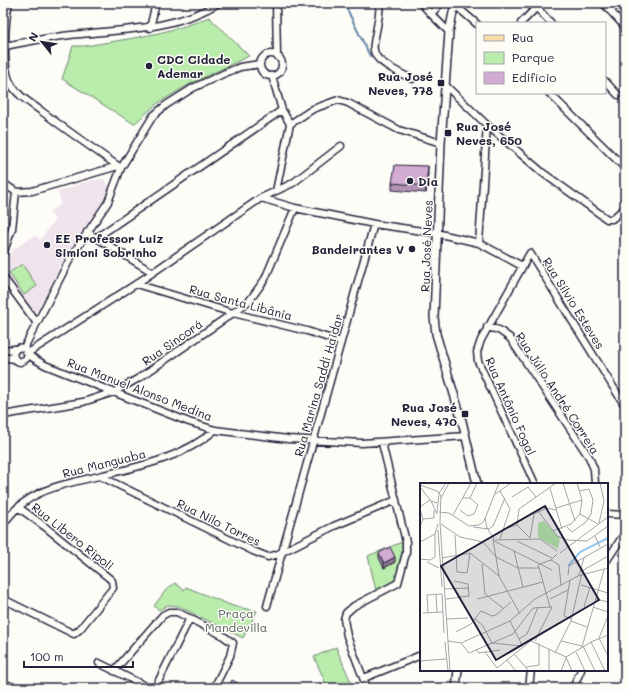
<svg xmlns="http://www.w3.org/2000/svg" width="628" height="691" viewBox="0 0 628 691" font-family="Mali,sans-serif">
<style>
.built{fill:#f0e4ec}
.green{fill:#baecac;stroke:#6e8774}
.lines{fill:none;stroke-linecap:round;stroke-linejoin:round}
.stream{stroke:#6686a8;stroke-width:2}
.minor-casing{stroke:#22223b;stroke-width:9}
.tertiary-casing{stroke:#22223b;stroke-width:10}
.primary-casing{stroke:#22223b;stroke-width:12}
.minor{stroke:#fdfcf7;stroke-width:6}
.tertiary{stroke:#fdfcf7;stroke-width:7}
.primary{stroke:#faddab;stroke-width:9}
.wall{fill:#b593b5;stroke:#22223b}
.shaded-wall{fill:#937893;stroke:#22223b}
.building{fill:#d2abd2;stroke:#22223b}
.poi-dot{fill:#22223b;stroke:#fdfcf7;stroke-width:1.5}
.labels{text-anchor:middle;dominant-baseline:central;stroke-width:3;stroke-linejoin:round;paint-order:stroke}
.poi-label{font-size:12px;font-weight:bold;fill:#22223b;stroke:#fdfcf7;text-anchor:start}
.street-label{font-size:12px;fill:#22223b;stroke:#fdfcf7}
.park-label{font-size:12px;fill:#505f5d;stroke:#fdfcf7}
.inset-river{fill:none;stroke:#93c8f1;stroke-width:2}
.inset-road{fill:none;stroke:#a5a5ac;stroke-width:1}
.view{fill:#22223b;fill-opacity:0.15;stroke:#22223b;stroke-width:2}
.inset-edge{fill:none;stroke:#22223b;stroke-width:2}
</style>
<rect width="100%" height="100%" fill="#fdfcf7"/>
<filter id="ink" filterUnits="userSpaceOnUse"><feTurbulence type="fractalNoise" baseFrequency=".025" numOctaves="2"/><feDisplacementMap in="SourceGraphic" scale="8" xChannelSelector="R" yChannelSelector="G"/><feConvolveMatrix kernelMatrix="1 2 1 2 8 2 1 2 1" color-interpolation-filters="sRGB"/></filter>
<g filter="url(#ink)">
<path class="built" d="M101,179L105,180L109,187L105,198L65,257L38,310L34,311L28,307L5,273V261L13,250L35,235L40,240L55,220L49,212L61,204L58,192L88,181Z"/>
<path class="green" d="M209,17L249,56L188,85L158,103L134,124L62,79L73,46H85C127,39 170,34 209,17Z
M22,264L37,286L24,295L9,273Z
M402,542C403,554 403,574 393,582C389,586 382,588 376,591L368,556Z
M175,583L184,590L186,587L233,606L257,611L243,638L178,606L168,605L159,610L154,606L166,590Z
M336,647L353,687L351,688H328L314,657Z"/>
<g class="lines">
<path class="stream" d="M344,3L370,56"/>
<g class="minor-casing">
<path id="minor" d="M9,3C5,20 2,67 10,82C16,95 32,104 44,113C69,132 95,150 121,168
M276,3L277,56
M380,3C377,54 356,52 412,79
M421,3L431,14
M441,3L431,14L449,32
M449,3L455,5L477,24
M603,3L625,27
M537,8L551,23
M610,11L619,3
M521,23L541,3
M150,28L156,3
M5,46C30,41 55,36 81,34C130,29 175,29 219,3
M260 65a11 11 0 1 1 22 0a11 11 0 1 1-22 0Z
M605,81L618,95
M446,86L487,125L543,173L607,219H612L625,208
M549,93L625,168
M290,124L313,109L338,100L348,103L399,130L441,143
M3,183L16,192L32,191L118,166
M276,191L293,183L341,146
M261,198L295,208L374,224L436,233L479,243L522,266
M87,232L152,272
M96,238L282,110
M479,243L487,125
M3,254L12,229L16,192
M3,277L36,322
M136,284L233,313L307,331L341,342
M487,327L499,330L510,338L589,457L594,469L595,484
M24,348L71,257L108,202L121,168L153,116L166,105L193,88L225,73L240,67L260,64
M3,350L15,349
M28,353L136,284L261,198L276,191L290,124L282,110L272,76
M28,355L26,359L20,362C9,359 13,345 24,348L28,355L45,365L189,422L215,430L288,439L362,443L466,436
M3,357L14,359
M3,415L83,402L114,392L139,378L233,313L250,300L265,279L295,208
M100,476L253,551L268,557L278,554L334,526L396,500
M535,484L478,361L477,352L481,340L530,253L625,406
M607,514L625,515
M3,525C27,488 63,485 103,475C143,466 184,457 215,430
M607,560L625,533
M3,599L74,634L80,629L113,588L112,581L109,578L44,526L18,507
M267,606L374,224
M99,663L149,688
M114,671L163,615L169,612H177L222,635L233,643L230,656L214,688
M364,678L421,655
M155,688L190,618
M367,688L347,636L344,619L346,613L354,606L398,583L406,553V542L382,443
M529,688L531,670
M573,688L581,670"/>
</g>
<g class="tertiary-casing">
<path id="tertiary" d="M455,3L449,32L441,143L434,317L436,334L462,421L477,484
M456,688L458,670"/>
</g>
<g class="primary-casing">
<path id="primary" d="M3,684L11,688"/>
</g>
<use href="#minor" class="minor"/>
<use href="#tertiary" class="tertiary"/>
<use href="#primary" class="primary"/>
</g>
<path class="wall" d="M428,173L426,193L392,190V183Z
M379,553L395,562L384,568L379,558Z"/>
<path class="shaded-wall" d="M428,166V173L426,193V186Z
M395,557V562L384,568V563Z"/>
<path class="building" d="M395,165L428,166L426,186L392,183Z
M390,547L395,557L384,563L379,553Z
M232,680L247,688H228Z"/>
</g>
<g class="poi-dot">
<circle cx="149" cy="66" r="4"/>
<rect x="437" y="79" width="8" height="8" rx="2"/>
<rect x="444" y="129" width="8" height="8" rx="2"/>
<circle cx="410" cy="181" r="4"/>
<circle cx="47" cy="245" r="4"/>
<circle cx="412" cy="249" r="4"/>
<rect x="461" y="410" width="8" height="8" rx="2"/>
</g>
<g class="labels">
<g class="poi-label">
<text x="157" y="59">CDC Cidade<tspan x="157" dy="14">Ademar</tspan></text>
<text x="433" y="76" text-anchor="end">Rua José<tspan x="433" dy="14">Neves, 778</tspan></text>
<text x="456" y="126">Rua José<tspan x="456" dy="14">Neves, 650</tspan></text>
<text x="418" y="181">Dia</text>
<text x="55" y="238">EE Professor Luiz<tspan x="55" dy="14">Simioni Sobrinho</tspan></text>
<text x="404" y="249" text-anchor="end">Bandeirantes V</text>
<text x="457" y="407" text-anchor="end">Rua José<tspan x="457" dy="14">Neves, 470</tspan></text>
</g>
<g class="street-label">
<text transform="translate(426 246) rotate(-88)">Rua José Neves</text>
<text transform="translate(241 302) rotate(15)">Rua Santa Libânia</text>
<text transform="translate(574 303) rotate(58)">Rua Sílvio Esteves</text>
<text transform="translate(172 342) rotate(-35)">Rua Sincorá</text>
<text transform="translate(318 385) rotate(-74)">Rua Marina Saddi Haidar</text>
<text transform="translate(140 389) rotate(21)">Rua Manuel Alonso Medina</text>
<text transform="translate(558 393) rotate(57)">Rua Júlio André Correia</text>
<text transform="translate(511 406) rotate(66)">Rua Antônio Fogal</text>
<text transform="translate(104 463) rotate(-14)">Rua Manguaba</text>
<text transform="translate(219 522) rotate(26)">Rua Nilo Torres</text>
<text transform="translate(73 536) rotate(38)">Rua Libero Ripoli</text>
</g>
<g class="park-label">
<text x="236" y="613">Praça<tspan x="236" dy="14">Mandevilla</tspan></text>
</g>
</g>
<g transform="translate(420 483)">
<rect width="188" height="188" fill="#fdfcf7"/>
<path d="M124,38L140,56L138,66L118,54V40Z" fill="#baecac"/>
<path class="inset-river" d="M148,83L160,69L188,55"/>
<path class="inset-road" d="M143,0L155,38M0,2L17,8L21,12L20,40L30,188M0,4L11,18L17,20M130,5L142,46M19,10L26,0M74,12L91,0M92,14L108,4L116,14M21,15L29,0M43,15H50L57,0M11,18L17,31M0,24L10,17M136,25L162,17M0,26L3,36L0,44M40,27L48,33L54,31L58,22L50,15M118,28L137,53L147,57L167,58L188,43M19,29L29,30L49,43L59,42L64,38L79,0M17,30L19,10M160,31L178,41M33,32L51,0M65,35L67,45L74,56M3,36L14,35V27M179,40L184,18L180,0M21,41L40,54L63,59L76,74L98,85H119M53,44L69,46L73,43L85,15M147,44L152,49L166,39L171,31L173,17L169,6L159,8M84,46L97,42M18,47L22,104M133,48L151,41L160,31L162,17L157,0M35,52L37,89L47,90L50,70M175,53L180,64M110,55L97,42L99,26L136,0M110,55L114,31L127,25L136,27M80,56L90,26L80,8M75,57L120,56L137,68M74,58L73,56L79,93L100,131M74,58L120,81L131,77L137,71M97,58L132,75M0,59L15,51M94,68L103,104M140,70L188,34M22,75L50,70L79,93M0,76L10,77L15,74V51L18,41M131,77L139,82L141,102M7,79L19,85M62,81L65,111L84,126M118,81L130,124M120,81L132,87M160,89L164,75M148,92L149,83L188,61M158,93L160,89L188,73M150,97L144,133L152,136M161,102L188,110M24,106L49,105M16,111L17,129M22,111L24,150M26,116L49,113L48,101L34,98M57,116L123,99M130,116L148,107M176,116L188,119M164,124L170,104M173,124L188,129M3,130L23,129M8,130L7,112L22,111M188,133L179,155L188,173M27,136L48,135M55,136L63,143L72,160L102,163M90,138L102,162M151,138L167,144M36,149L51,141L61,128L72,133L76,132L91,119M99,156L107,151L118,124M28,158L41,160L90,138L115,116L158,93L188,85M111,158L146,174M141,158L162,163M25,159L28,188M171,159L185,188M41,160L49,170L93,151L113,125L132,124L115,158M163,163L175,188M162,164L184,87M56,166L59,170L80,167M129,166V188M65,169L77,185L117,153M156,169L165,188M135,170L151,138L162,90M94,171L109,188M146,174L171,159L188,152M146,174L152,188M87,177L96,188M0,178L26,176M106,184L119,182V160M141,188L146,175"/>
<path class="view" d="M125,23L179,117L76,177L21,83Z"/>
<rect width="188" height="188" class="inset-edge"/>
</g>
<rect width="628" height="691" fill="none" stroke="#fdfcf7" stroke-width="16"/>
<rect x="8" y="8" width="612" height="675" fill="none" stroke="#22223b" stroke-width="1.5" filter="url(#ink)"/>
<rect x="476" y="22" width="130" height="72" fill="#fdfcf7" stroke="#a5a5ac"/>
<rect x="484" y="35" width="20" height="6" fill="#faddab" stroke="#a5a5ac"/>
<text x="512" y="42" font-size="12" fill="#22223b">Rua</text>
<rect x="484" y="52" width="20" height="12" fill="#baecac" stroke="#a5a5ac"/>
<text x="512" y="62" font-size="12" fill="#22223b">Parque</text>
<rect x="484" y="72" width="20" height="12" fill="#d2abd2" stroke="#a5a5ac"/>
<text x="512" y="82" font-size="12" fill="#22223b">Edifício</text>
<g transform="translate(42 42) rotate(300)" stroke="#fdfcf7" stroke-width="3" paint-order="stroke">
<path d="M0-3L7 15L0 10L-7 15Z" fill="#22223b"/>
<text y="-6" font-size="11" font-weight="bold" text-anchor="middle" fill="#22223b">N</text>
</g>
<path d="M24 661v6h109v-6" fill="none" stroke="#22223b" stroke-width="2"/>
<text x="30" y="661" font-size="12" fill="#22223b" stroke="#fdfcf7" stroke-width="3" paint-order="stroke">100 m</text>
</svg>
